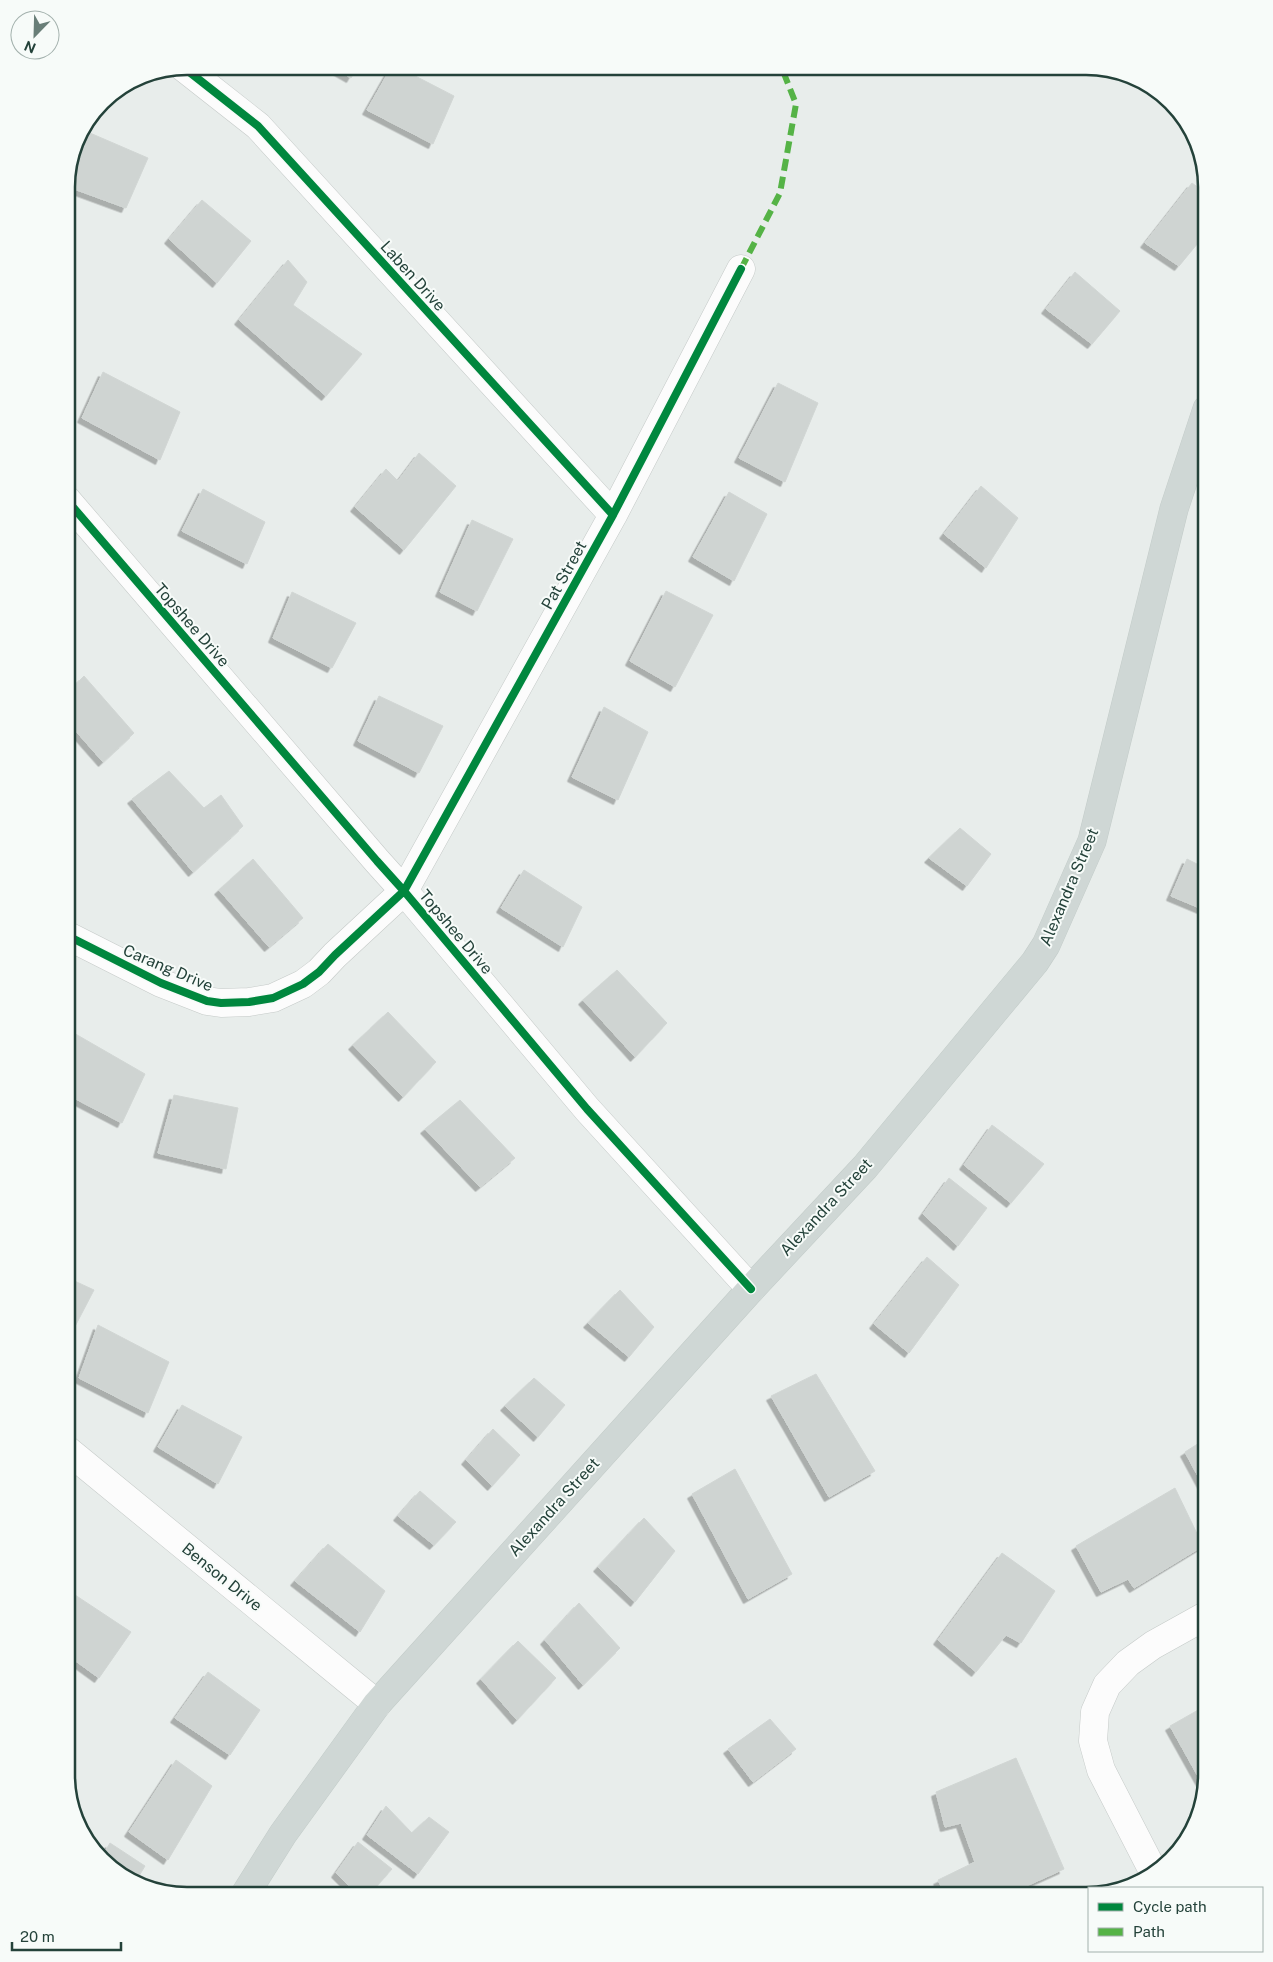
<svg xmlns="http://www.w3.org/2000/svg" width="1273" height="1962" viewBox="0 0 1273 1962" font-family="'Public Sans',sans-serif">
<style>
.building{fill:#cfd4d2;stroke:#d1d6d4;filter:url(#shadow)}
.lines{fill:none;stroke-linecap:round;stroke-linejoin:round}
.minor-casing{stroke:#c5cac8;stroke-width:29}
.major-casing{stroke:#c3ccc9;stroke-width:29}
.minor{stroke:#fcfcfc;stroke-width:28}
.major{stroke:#cfd7d5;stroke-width:28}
.quiet{stroke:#55b346;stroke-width:6;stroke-dasharray:12 6;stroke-linecap:butt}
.cycleway-casing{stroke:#f7fbf9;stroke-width:11}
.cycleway{stroke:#00873e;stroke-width:8}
.labels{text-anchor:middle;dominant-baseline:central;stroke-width:4;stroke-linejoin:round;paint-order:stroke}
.street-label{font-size:16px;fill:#24423a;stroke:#f7fbf9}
.rim{fill:none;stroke:#24423a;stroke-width:2.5}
</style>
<defs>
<filter id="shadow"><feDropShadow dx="-4.5" dy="4.5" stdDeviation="0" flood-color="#0004"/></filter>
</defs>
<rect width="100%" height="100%" fill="#e8edeb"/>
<path class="building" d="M330,66H358L351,78Z
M392,66H396L454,96L433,144L367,110Z
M83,130L148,158L126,208L66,186L76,141Z
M1192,183L1207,194V232L1179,266L1145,243Z
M202,200L251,241L217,283L169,239Z
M288,260L307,282L293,305L362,354L326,396L239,320Z
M1075,272L1120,311L1092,344L1046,309Z
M66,345L74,350L66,367Z
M103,372L180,412L160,460L82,418Z
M778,383L818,403L785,482L739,458Z
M419,453L456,486L404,550L355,507L386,469L398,481Z
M981,486L1018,518L986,568L944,534Z
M203,489L265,522L247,564L182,531Z
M729,492L767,514L734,581L693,557Z
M472,520L513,539L477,611L440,592Z
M666,591L713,615L675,687L630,661Z
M292,592L356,623L332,668L273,638Z
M84,676L134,733L103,762L66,720V694Z
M379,696L443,726L419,773L358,741Z
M604,707L648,732L618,800L572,777Z
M169,771L204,808L221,795L243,826L193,872L132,799Z
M960,828L991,854L967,886L929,858Z
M253,859L303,918L269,947L219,890Z
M1187,859L1207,869V911L1171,896Z
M524,870L582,907L563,947L501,908Z
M617,970L667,1023L635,1057L583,1000Z
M388,1012L436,1062L403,1097L353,1045Z
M72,1032L145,1074L122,1123L66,1094V1041Z
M174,1095L238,1108L226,1169L158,1153Z
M460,1100L515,1158L480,1187L425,1129Z
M992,1125L1044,1164L1011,1203L964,1165Z
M949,1178L987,1208L958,1246L923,1214Z
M927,1257L959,1285L909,1353L874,1324Z
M66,1277L94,1290L69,1338L66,1336Z
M620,1290L654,1327L629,1357L588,1323Z
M98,1325L169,1362L148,1413L79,1378Z
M816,1374L875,1471L829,1497L771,1396Z
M534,1378L565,1405L538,1437L505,1406Z
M182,1405L242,1437L218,1484L158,1447Z
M493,1429L520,1455L492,1486L466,1460Z
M1207,1438V1493L1185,1452Z
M735,1469L792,1574L748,1599L692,1494Z
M1175,1488L1203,1546L1134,1588L1128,1579L1101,1592L1076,1546Z
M420,1491L456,1522L434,1545L398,1516Z
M644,1518L675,1551L635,1602L598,1567Z
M328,1544L385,1591L360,1632L295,1581Z
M1002,1553L1055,1591L1021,1643L1006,1635L976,1672L938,1640Z
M66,1589L131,1632L99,1678L66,1654Z
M579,1603L620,1648L583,1685L545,1640Z
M518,1641L556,1678L517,1720L481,1679Z
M208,1672L260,1710L230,1755L175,1718Z
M1207,1705V1775L1204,1787L1170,1726Z
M770,1719L796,1749L753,1782L728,1749Z
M1016,1758L1064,1869L1004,1896H946L938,1880L975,1862L961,1823L945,1827L936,1792Z
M176,1760L212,1786L168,1860L129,1832Z
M386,1806L412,1833L429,1817L449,1832L418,1874L367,1835Z
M358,1842L392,1869L368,1896H359L336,1873Z
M110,1843L145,1866L136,1881L120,1876L103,1855Z
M820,1889L825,1896H812Z"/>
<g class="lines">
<g class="minor-casing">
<path id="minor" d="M183,67L258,126L613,515
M66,499L377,861L404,891L587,1109L751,1289
M66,935L161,983L207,1001L221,1003L249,1002L273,998L303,984L319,972L335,955L404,891L613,515L741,269
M66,1449L377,1704
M1153,1871L1101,1770L1093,1741L1095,1712L1107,1685L1128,1663L1153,1645L1207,1615"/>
</g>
<g class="major-casing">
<path id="major" d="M244,1896L283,1834L377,1704L751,1289L865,1167L1035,962L1046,945L1092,841L1174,509L1207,409"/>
</g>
<use href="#minor" class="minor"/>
<use href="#major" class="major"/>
<path class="quiet" d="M741,269L780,193L796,104L781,66"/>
<g class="cycleway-casing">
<path id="cycleway" d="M183,67L258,126L613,515
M66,499L377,861L404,891L587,1109L751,1289
M66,935L161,983L207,1001L221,1003L249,1002L273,998L303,984L319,972L335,955L404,891L613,515L741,269"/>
</g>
<use href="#cycleway" class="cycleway"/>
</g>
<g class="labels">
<g class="street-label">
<text transform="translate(413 276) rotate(48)">Laben Drive</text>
<text transform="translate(564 575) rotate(-61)">Pat Street</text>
<text transform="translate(192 625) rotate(49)">Topshee Drive</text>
<text transform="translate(1069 887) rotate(-67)">Alexandra Street</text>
<text transform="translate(456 932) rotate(50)">Topshee Drive</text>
<text transform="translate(168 968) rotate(23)">Carang Drive</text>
<text transform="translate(826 1207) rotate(-47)">Alexandra Street</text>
<text transform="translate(554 1507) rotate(-48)">Alexandra Street</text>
<text transform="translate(222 1577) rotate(39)">Benson Drive</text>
</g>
</g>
<path d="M0 0H1273V1962H0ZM187 75H1086A112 112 0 0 1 1198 187V1775A112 112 0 0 1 1086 1887H187A112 112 0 0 1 75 1775V187A112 112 0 0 1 187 75Z" fill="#f7fbf9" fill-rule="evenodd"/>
<path class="rim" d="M187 75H1086A112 112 0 0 1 1198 187V1775A112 112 0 0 1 1086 1887H187A112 112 0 0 1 75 1775V187A112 112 0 0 1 187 75Z"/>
<rect x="1088" y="1887" width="175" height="65" fill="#f7fbf9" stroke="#a3b1ad"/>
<rect x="1098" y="1903" width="25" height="8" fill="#00873e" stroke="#a3b1ad"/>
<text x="1133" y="1912" font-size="15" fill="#24423a">Cycle path</text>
<rect x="1098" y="1928" width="25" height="8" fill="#55b346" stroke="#a3b1ad"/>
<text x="1133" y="1937" font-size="15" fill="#24423a">Path</text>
<g transform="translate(35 35) rotate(203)"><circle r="24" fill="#f7fbf9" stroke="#a3b1ad"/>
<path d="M0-4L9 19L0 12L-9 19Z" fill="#697e78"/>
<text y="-8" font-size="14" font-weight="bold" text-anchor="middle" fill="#24423a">N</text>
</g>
<path d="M12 1942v8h109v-8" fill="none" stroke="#24423a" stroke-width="2.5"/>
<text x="20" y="1942" font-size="15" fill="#24423a" stroke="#f7fbf9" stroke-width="4" paint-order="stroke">20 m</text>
</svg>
